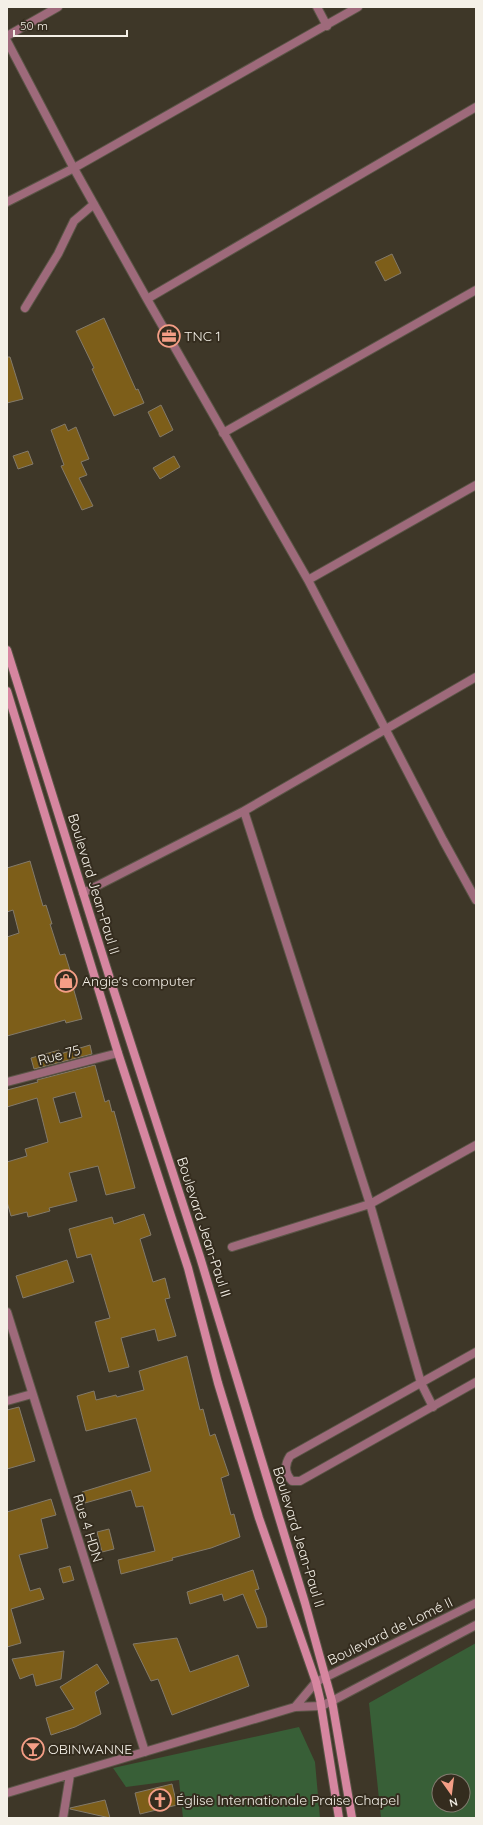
<svg xmlns="http://www.w3.org/2000/svg" width="483" height="1825" viewBox="0 0 483 1825" font-family="Quicksand,sans-serif">
<style>
.green{fill:#385f37;fill-rule:evenodd}
.building{fill:#7d5e19;stroke:#837a6a;fill-rule:evenodd}
.lines{fill:none;stroke-linecap:round;stroke-linejoin:round}
.street-casing{stroke:#5b5547;stroke-width:10}
.secondary-casing{stroke:#5b5547;stroke-width:10}
.street{stroke:#9e6a7b;stroke-width:8}
.secondary{stroke:#d686a0;stroke-width:8}
.labels{text-anchor:middle;dominant-baseline:central;stroke-width:4;stroke-linejoin:round;paint-order:stroke}
.poi-label{font-size:14px;fill:#f4f0e7;stroke:#342c1e;text-anchor:start}
.street-label{font-size:14px;fill:#f4f0e7;stroke:#342c1e}
</style>
<rect width="100%" height="100%" fill="#3e3728"/>
<path class="green" d="M476,1643V1818H381L369,1703ZM439,1781H463V1805H439Z
M299,1727L315,1762L320,1818H183L179,1780L126,1787L113,1768Z"/>
<path class="building" d="M392,254L401,273L385,281L375,262Z
M104,318L136,390L138,389L144,403L114,416L92,369L94,368L76,331Z
M7,357H10L23,399L7,403Z
M161,405L173,430L160,437L148,412Z
M65,424L68,431L76,427L89,459L81,462L87,475L79,478L93,506L82,510L61,466L64,465L51,430Z
M28,451L33,464L18,469L13,456Z
M174,456L180,467L160,479L153,468Z
M30,861L43,906L46,905L52,924H50L60,955L65,954L75,986L73,987L82,1019L66,1023L65,1020L7,1036V937L19,933L13,910L7,912V868Z
M90,1045L92,1054L34,1069L31,1058L59,1050L60,1054Z
M95,1065L105,1102L109,1100L112,1112L114,1111L135,1188L106,1195L98,1166L69,1173L77,1201L49,1208L50,1211L28,1217L27,1212L11,1216L7,1202V1162L27,1156L25,1149L48,1142L37,1098L7,1107V1090L38,1082L37,1080ZM75,1092L82,1117L60,1123L53,1098Z
M144,1214L151,1235L140,1239L153,1282L165,1278L170,1298L165,1299L176,1336L158,1341L155,1329L121,1338L129,1367L109,1372L95,1322L110,1318L91,1254L77,1258L69,1229L112,1217L114,1224Z
M67,1260L74,1282L23,1298L16,1276Z
M187,1356L200,1410L203,1409L210,1436L215,1434L229,1475L221,1478L231,1515L234,1514L240,1537L211,1548L172,1558L173,1560L121,1574L118,1560L155,1551L143,1506L136,1507L131,1490L85,1503L82,1492L151,1471L136,1418L86,1431L77,1396L94,1391L96,1400L116,1395L117,1397L144,1390L139,1371Z
M19,1407L35,1461L7,1469V1410Z
M51,1499L56,1515L41,1519L48,1548L19,1555L30,1591L40,1588L44,1599L11,1609L21,1643L7,1647V1512Z
M109,1529L114,1549L102,1552L97,1532Z
M70,1566L74,1580L63,1583L59,1569Z
M253,1570L259,1589L255,1590L266,1618L267,1627L257,1628L243,1594L224,1601L222,1594L190,1604L187,1592Z
M177,1638L190,1672L238,1655L249,1686L172,1715L158,1679L151,1681L133,1644Z
M64,1651L61,1679L36,1686L33,1674L20,1679L12,1659Z
M97,1664L109,1683L95,1692L101,1714L75,1727L51,1735L46,1718L74,1709L60,1687Z
M172,1784L177,1805L140,1814L135,1793Z
M105,1800L110,1818L70,1809V1808Z"/>
<g class="lines">
<g class="street-casing">
<path id="street" d="M317,7L327,26
M7,36L58,7
M7,41L72,165L147,299L308,580L443,840L476,900
M7,202L74,168L358,7
M147,299L476,107
M25,308L58,254L74,221L94,204
M223,433L476,290
M308,580L476,485
M244,811L370,1204L421,1383L433,1407
M83,893L244,811L476,677
M7,1082L118,1053
M232,1247L370,1204L476,1145
M7,1312L145,1752
M476,1352L290,1456C284,1465 285,1474 292,1481H300L476,1382
M7,1401L32,1394
M295,1707L316,1682L476,1603
M7,1793L295,1707L321,1706L332,1701L476,1625
M63,1818L70,1775"/>
</g>
<g class="secondary-casing">
<path id="secondary" d="M7,650L111,982L200,1257L305,1603L332,1701L352,1818
M7,691L118,1053L188,1268L218,1383L259,1518L316,1682L320,1699L339,1818"/>
</g>
<use href="#street" class="street"/>
<use href="#secondary" class="secondary"/>
</g>
<defs>
<g id="office-ring" transform="scale(1.15)"><circle r="9.5" fill="#342c1e" stroke="#f49e86" stroke-width="1.5"/><path d="M-6-3h4V-5.5h4V-3h4V5H-6ZM-1-4.5V-3h2v-1.5ZM-6 0V1H6V0Z" fill="#f49e86"/></g>
<g id="shop-ring" transform="scale(1.15)"><circle r="9.5" fill="#342c1e" stroke="#f49e86" stroke-width="1.5"/><path d="M-5-2.5h2.3a2.7 3.5 0 0 1 5.4 0H5L5.5 6h-11ZM-1.5-2.5h3a1.5 2.3 0 0 0-3 0Z" fill="#f49e86"/></g>
<g id="bar-ring" transform="scale(1.15)"><circle r="9.5" fill="#342c1e" stroke="#f49e86" stroke-width="1.5"/><path d="M-6-5H6L.8 .8V4.5H3.5V6h-7V4.5H-.8V.8Z" fill="#f49e86"/></g>
<g id="church-ring" transform="scale(1.15)"><circle r="9.5" fill="#342c1e" stroke="#f49e86" stroke-width="1.5"/><path d="M-1.2-6h2.4v3.5h3.3v2.4h-3.3V6h-2.4V-.1h-3.3v-2.4h3.3Z" fill="#f49e86"/></g>
</defs>
<g fill-rule="evenodd">
<use href="#office-ring" x="169" y="336"/>
<use href="#shop-ring" x="66" y="981"/>
<use href="#bar-ring" x="33" y="1749"/>
<use href="#church-ring" x="160" y="1800"/>
</g>
<g class="labels">
<g class="poi-label">
<text x="184" y="336">TNC 1</text>
<text x="82" y="981">Angie's computer</text>
<text x="48" y="1749">OBINWANNE</text>
<text x="176" y="1800">Église Internationale Praise Chapel</text>
</g>
<g class="street-label">
<text transform="translate(94 884) rotate(73)">Boulevard Jean-Paul II</text>
<text transform="translate(59 1055) rotate(-15)">Rue 75</text>
<text transform="translate(204 1227) rotate(72)">Boulevard Jean-Paul II</text>
<text transform="translate(88 1528) rotate(73)">Rue 4 HDN</text>
<text transform="translate(299 1537) rotate(73)">Boulevard Jean-Paul II</text>
<text transform="translate(390 1631) rotate(-26)">Boulevard de Lomé II</text>
</g>
</g>
<rect width="483" height="1825" fill="none" stroke="#f4f0e7" stroke-width="16"/>
<g transform="translate(451 1793) rotate(166)"><circle r="19" fill="#342c1e" stroke="#817a6e"/>
<path d="M0-3L7 15L0 10L-7 15Z" fill="#f49e86"/>
<text y="-6" font-size="11" font-weight="bold" text-anchor="middle" fill="#f4f0e7">N</text>
</g>
<path d="M14 30v6h113v-6" fill="none" stroke="#f4f0e7" stroke-width="2"/>
<text x="20" y="30" font-size="12" fill="#f4f0e7" stroke="#342c1e" stroke-width="3" paint-order="stroke">50 m</text>
</svg>
